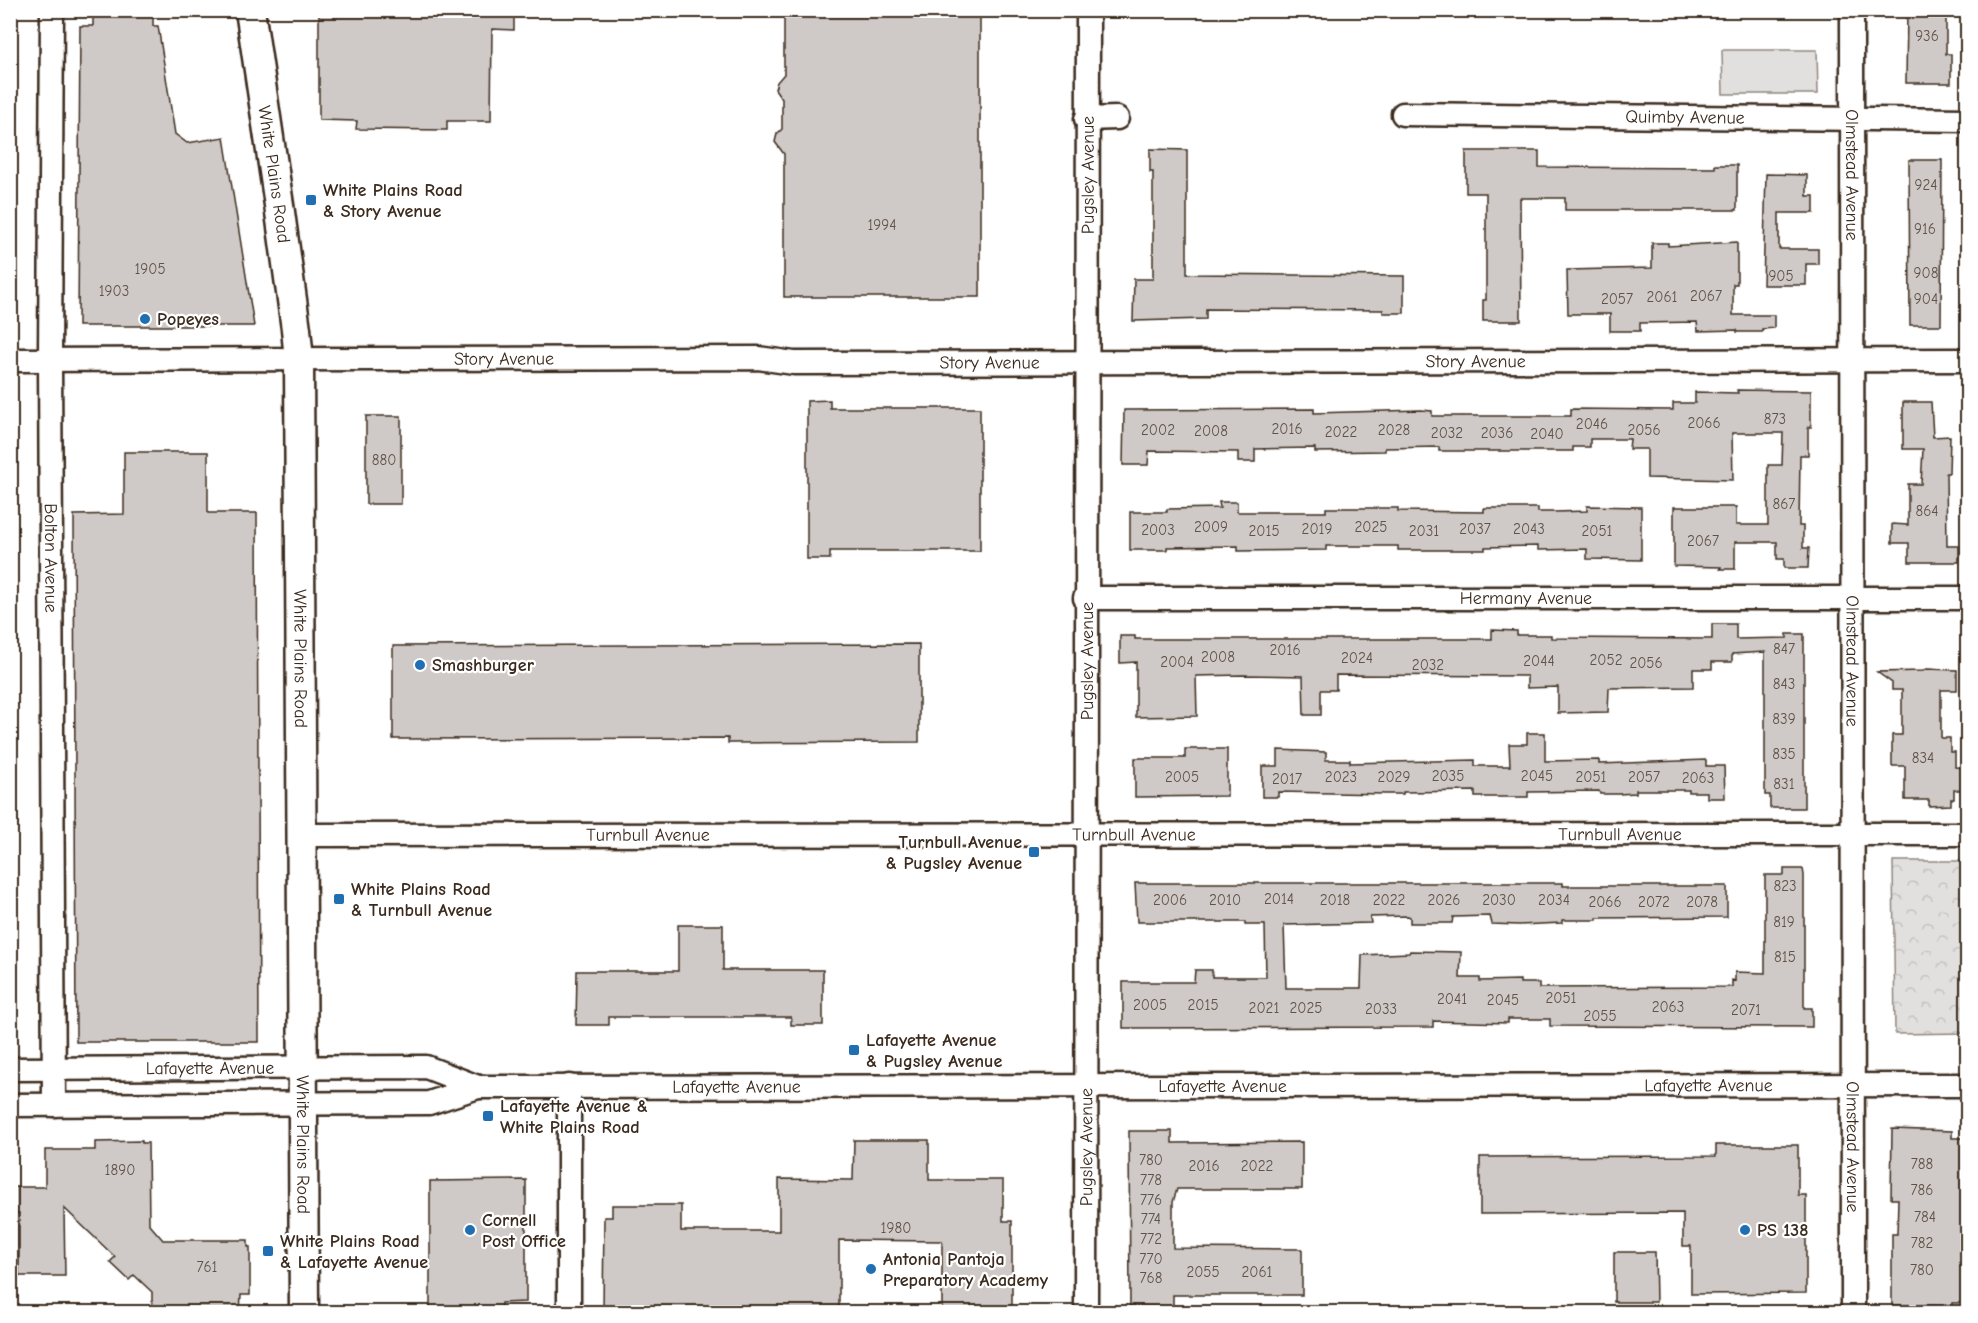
<svg xmlns="http://www.w3.org/2000/svg" width="1978" height="1323" viewBox="0 0 1978 1323" font-family="'Comic Neue',sans-serif">
<style>
.park{fill:url(#park-crowns);stroke:#8e857e;stroke-width:1.5}
.pitch{fill:#e2e0de;stroke:#8e857e;stroke-width:1.5}
.building{fill:#cfcac7;stroke:#3b2a1e;stroke-width:1.5}
.lines{fill:none;stroke-linecap:round;stroke-linejoin:round}
.minor-casing{stroke:#3b2a1e;stroke-width:27}
.major-casing{stroke:#3b2a1e;stroke-width:33}
.minor{stroke:#fff;stroke-width:22}
.major{stroke:#fff;stroke-width:28}
.poi-dot{fill:#1f6fb2;stroke:#fff;stroke-width:2}
.labels{text-anchor:middle;dominant-baseline:central;stroke-width:4.5;stroke-linejoin:round;paint-order:stroke}
.number-label{font-size:15px;fill:#605248}
.street-label{font-size:18px;fill:#3b2a1e;stroke:#fff}
.poi-label{font-size:18px;font-weight:bold;fill:#3b2a1e;stroke:#fff;text-anchor:start}
</style>
<defs>
<pattern id="park-crowns" width="20" height="18" patternUnits="userSpaceOnUse" patternTransform="scale(1.5)"><rect width="20" height="18" fill="#e2e0de"/><path d="M2 6a3 3 0 1 1 6 0M12 15a3 3 0 1 1 6 0" fill="none" stroke="#c3c0be"/></pattern>
</defs>
<rect width="100%" height="100%" fill="#fff"/>
<filter id="ink" filterUnits="userSpaceOnUse"><feTurbulence type="fractalNoise" baseFrequency=".0167" numOctaves="2"/><feDisplacementMap in="SourceGraphic" scale="12" xChannelSelector="R" yChannelSelector="G"/><feConvolveMatrix kernelMatrix="1 2 1 2 8 2 1 2 1" color-interpolation-filters="sRGB"/></filter>
<g filter="url(#ink)">
<path class="park" d="M1893,861H1967V1033L1895,1034Z"/>
<path class="pitch" d="M1722,50H1817L1818,94H1723Z"/>
<path class="building" d="M93,10H153V26H158L175,134L187,143L224,137L254,326H78L80,26H93Z
M319,10H514V30L492,29L491,121H447V130L356,129L357,121L319,120Z
M784,10H980V297H784V154L775,142L777,134L782,129V99L775,89L777,82L784,74Z
M1907,10H1946V54H1951V83H1906Z
M1150,149L1187,150V274L1404,276V313H1383V310L1206,309V319L1133,321L1134,279H1153V172H1150Z
M1466,151H1539V167L1715,168V165H1737V210H1565V198H1520L1521,321H1483V300H1486V193H1466Z
M1909,160H1942L1941,325H1910Z
M1766,174L1807,175V196H1814V213H1779V249H1818V264H1806V285H1763Z
M1737,242V284H1733V315H1774V328L1762,329V332H1737V330L1698,331L1697,322L1640,323V331H1610V314H1568L1567,270L1652,268V243H1668V246Z
M1737,390L1811,391V427H1808V455H1800L1799,526H1803V548H1809L1808,568H1784V559H1777V542H1735V569H1720L1721,567L1674,566V507H1736V525H1768V465H1782L1783,433H1732L1733,480L1647,478V449H1629L1630,439H1590V447H1573V451H1439V447L1385,448V451L1315,452V448L1255,449V462H1238V452L1149,451L1148,465H1123L1124,410L1314,409V413L1421,410L1432,411V416H1571V409L1673,410V403H1695V392L1738,393Z
M830,400V408H980V551H830V559H807V401Z
M1903,402H1931L1933,437L1950,436L1949,473H1946L1947,546H1959V562H1909V543H1892V524L1908,525V484H1921L1923,449H1903Z
M366,416H401V504H366Z
M124,452H208V513H257L259,1042H76L74,515L124,514Z
M1219,502H1237V512H1326V508H1398V511L1484,512V508H1538V512H1555L1587,511V506L1641,507V560L1587,559V549L1538,550V546L1485,547V550H1398V546H1326V550L1238,551V546L1167,547V550H1130V512H1167V509L1220,508Z
M1712,624H1736V639L1787,638V634H1804V808H1770V795H1765V652L1732,654V662H1712V669H1693V687L1609,688L1608,712L1558,713V687L1527,688V676L1336,675V690H1321V715H1304L1303,676L1242,675L1196,676L1197,716L1136,717V662L1120,663V636H1135V639H1492V630L1517,631V635H1551V638L1712,639Z
M919,644V742L728,743V738L393,739V646Z
M1926,669L1957,670V690H1941V738H1950V752H1955V767L1968,768V790H1954V799H1951V805L1929,806V800H1905V766H1892V735H1902V690H1892V683L1877,672L1923,671Z
M1527,733H1545V761L1599,760V764L1706,760V766H1724L1725,798H1707V792H1689V790H1636V793L1618,794H1600L1599,791L1528,792V797H1475V791L1403,792V794H1386L1278,792V797H1262V766H1278V750L1326,752V760H1350V763L1475,760V766H1510L1509,744H1527Z
M1185,749H1227V796L1135,797V758H1185Z
M1784,869H1803L1804,875V1008H1812V1027L1550,1026V1019H1508V1023L1433,1021V1027L1123,1028V982H1194L1195,970H1212V977H1266L1265,925H1245V922H1137L1135,883H1563V886H1727V917L1597,918V920H1562V923L1519,925L1492,924L1490,916L1453,917L1452,923H1410V917L1408,916L1370,917L1371,923L1284,925L1286,988H1361L1362,955L1409,953L1410,951L1461,952L1460,978H1480V981L1520,980V983H1539V988L1732,987V980L1735,981V972L1765,973V875H1784Z
M678,925H723V970H823V1025H791V1017H609V1025H576L577,971H678Z
M1892,1129L1952,1131V1138H1968V1303H1952V1306L1892,1305V1234H1897L1898,1199H1891Z
M1129,1131H1172V1143L1302,1142V1189H1177L1173,1202V1248L1302,1249V1295H1173V1307H1130Z
M854,1140H929V1180H1003V1221H1012V1312H942V1241L839,1240V1312H603L604,1217H612V1205H681V1231H779V1179L853,1180Z
M142,1141V1143H148L149,1224L163,1240H248V1247H250V1295H241L240,1312H152V1292L134,1275L129,1280L110,1262L115,1257L64,1208L65,1276H19V1213H10V1187H45V1150H95V1142Z
M1716,1145H1798V1195H1806V1293L1691,1294V1246H1683V1213L1480,1214V1157L1716,1156Z
M526,1180V1302L501,1303V1308H430V1181Z
M1614,1252H1655L1656,1302H1614Z"/>
<g class="lines">
<g class="minor-casing">
<g id="minor">
<path id="s1" d="M52,10L50,360L54,1105"/>
<path id="s2" d="M1852,10L1853,1312"/>
<path id="s3" d="M1403,114L1968,120"/>
<path d="M1086,119L1117,118"/>
<path id="s4" d="M10,360L758,358L794,363L1968,360"/>
<path id="s5" d="M1085,598H1968"/>
<path id="s6" d="M302,835L1968,834"/>
<path id="s7" d="M10,1069L426,1067L478,1087"/>
<path id="s8" d="M10,1105L429,1103L478,1087H492L1968,1085"/>
<path d="M569,1312V1086"/>
<path id="s9" d="M1086,1312L1088,10"/>
</g>
</g>
<g class="major-casing">
<g id="major">
<path id="s10" d="M250,10L279,205L296,329L299,360L304,1312"/>
</g>
</g>
<use href="#minor" class="minor"/>
<use href="#major" class="major"/>
</g>
</g>
<g class="poi-dot">
<rect x="305" y="194" width="12" height="12" rx="3"/>
<circle cx="145" cy="319" r="6"/>
<circle cx="420" cy="665" r="6"/>
<rect x="1028" y="846" width="12" height="12" rx="3"/>
<rect x="333" y="893" width="12" height="12" rx="3"/>
<rect x="848" y="1044" width="12" height="12" rx="3"/>
<rect x="482" y="1110" width="12" height="12" rx="3"/>
<circle cx="470" cy="1230" r="6"/>
<circle cx="1745" cy="1230" r="6"/>
<rect x="262" y="1245" width="12" height="12" rx="3"/>
<circle cx="871" cy="1269" r="6"/>
</g>
<g class="labels">
<g class="number-label">
<text x="1927" y="36">936</text>
<text x="1926" y="185">924</text>
<text x="882" y="225">1994</text>
<text x="1925" y="229">916</text>
<text x="150" y="269">1905</text>
<text x="1926" y="273">908</text>
<text x="1781" y="276">905</text>
<text x="114" y="291">1903</text>
<text x="1706" y="296">2067</text>
<text x="1662" y="297">2061</text>
<text x="1617" y="299">2057</text>
<text x="1926" y="299">904</text>
<text x="1775" y="419">873</text>
<text x="1704" y="423">2066</text>
<text x="1592" y="424">2046</text>
<text x="1287" y="429">2016</text>
<text x="1158" y="430">2002</text>
<text x="1394" y="430">2028</text>
<text x="1644" y="430">2056</text>
<text x="1211" y="431">2008</text>
<text x="1341" y="432">2022</text>
<text x="1447" y="433">2032</text>
<text x="1497" y="433">2036</text>
<text x="1547" y="434">2040</text>
<text x="384" y="460">880</text>
<text x="1784" y="504">867</text>
<text x="1927" y="511">864</text>
<text x="1211" y="527">2009</text>
<text x="1371" y="527">2025</text>
<text x="1317" y="529">2019</text>
<text x="1475" y="529">2037</text>
<text x="1529" y="529">2043</text>
<text x="1158" y="530">2003</text>
<text x="1264" y="531">2015</text>
<text x="1424" y="531">2031</text>
<text x="1597" y="531">2051</text>
<text x="1703" y="541">2067</text>
<text x="1784" y="649">847</text>
<text x="1285" y="650">2016</text>
<text x="1218" y="657">2008</text>
<text x="1357" y="658">2024</text>
<text x="1606" y="660">2052</text>
<text x="1539" y="661">2044</text>
<text x="1177" y="662">2004</text>
<text x="1646" y="663">2056</text>
<text x="1428" y="665">2032</text>
<text x="1784" y="684">843</text>
<text x="1784" y="719">839</text>
<text x="1784" y="754">835</text>
<text x="1923" y="758">834</text>
<text x="1448" y="776">2035</text>
<text x="1537" y="776">2045</text>
<text x="1182" y="777">2005</text>
<text x="1341" y="777">2023</text>
<text x="1394" y="777">2029</text>
<text x="1591" y="777">2051</text>
<text x="1644" y="777">2057</text>
<text x="1698" y="778">2063</text>
<text x="1287" y="779">2017</text>
<text x="1784" y="784">831</text>
<text x="1785" y="886">823</text>
<text x="1279" y="899">2014</text>
<text x="1170" y="900">2006</text>
<text x="1225" y="900">2010</text>
<text x="1335" y="900">2018</text>
<text x="1389" y="900">2022</text>
<text x="1444" y="900">2026</text>
<text x="1499" y="900">2030</text>
<text x="1554" y="900">2034</text>
<text x="1605" y="902">2066</text>
<text x="1654" y="902">2072</text>
<text x="1702" y="902">2078</text>
<text x="1784" y="922">819</text>
<text x="1785" y="957">815</text>
<text x="1561" y="998">2051</text>
<text x="1452" y="999">2041</text>
<text x="1503" y="1000">2045</text>
<text x="1150" y="1005">2005</text>
<text x="1203" y="1005">2015</text>
<text x="1668" y="1007">2063</text>
<text x="1264" y="1008">2021</text>
<text x="1306" y="1008">2025</text>
<text x="1381" y="1009">2033</text>
<text x="1746" y="1010">2071</text>
<text x="1600" y="1016">2055</text>
<text x="1151" y="1160">780</text>
<text x="1922" y="1164">788</text>
<text x="1204" y="1166">2016</text>
<text x="1257" y="1166">2022</text>
<text x="120" y="1170">1890</text>
<text x="1151" y="1180">778</text>
<text x="1922" y="1190">786</text>
<text x="1151" y="1200">776</text>
<text x="1925" y="1217">784</text>
<text x="1151" y="1219">774</text>
<text x="896" y="1228">1980</text>
<text x="1151" y="1239">772</text>
<text x="1922" y="1243">782</text>
<text x="1151" y="1259">770</text>
<text x="207" y="1267">761</text>
<text x="1922" y="1270">780</text>
<text x="1203" y="1272">2055</text>
<text x="1257" y="1272">2061</text>
<text x="1151" y="1278">768</text>
</g>
<g class="street-label">
<text stroke="none"><textPath href="#s3" startOffset="282">Quimby Avenue</textPath></text>
<text stroke="none"><textPath href="#s10" startOffset="166">White Plains Road</textPath></text>
<text stroke="none"><textPath href="#s9" startOffset="1137">Pugsley Avenue</textPath></text>
<text stroke="none"><textPath href="#s2" startOffset="165">Olmstead Avenue</textPath></text>
<text stroke="none"><textPath href="#s4" startOffset="494">Story Avenue</textPath></text>
<text stroke="none"><textPath href="#s4" startOffset="1466">Story Avenue</textPath></text>
<text stroke="none"><textPath href="#s4" startOffset="980">Story Avenue</textPath></text>
<text stroke="none"><textPath href="#s1" startOffset="548">Bolton Avenue</textPath></text>
<text stroke="none"><textPath href="#s5" startOffset="441">Hermany Avenue</textPath></text>
<text stroke="none"><textPath href="#s10" startOffset="652">White Plains Road</textPath></text>
<text stroke="none"><textPath href="#s9" startOffset="651">Pugsley Avenue</textPath></text>
<text stroke="none"><textPath href="#s2" startOffset="651">Olmstead Avenue</textPath></text>
<text stroke="none"><textPath href="#s6" startOffset="346">Turnbull Avenue</textPath></text>
<text stroke="none"><textPath href="#s6" startOffset="1318">Turnbull Avenue</textPath></text>
<text stroke="none"><textPath href="#s6" startOffset="832">Turnbull Avenue</textPath></text>
<text stroke="none"><textPath href="#s7" startOffset="200">Lafayette Avenue</textPath></text>
<text stroke="none"><textPath href="#s8" startOffset="1215">Lafayette Avenue</textPath></text>
<text stroke="none"><textPath href="#s8" startOffset="1701">Lafayette Avenue</textPath></text>
<text stroke="none"><textPath href="#s8" startOffset="729">Lafayette Avenue</textPath></text>
<text stroke="none"><textPath href="#s10" startOffset="1138">White Plains Road</textPath></text>
<text stroke="none"><textPath href="#s9" startOffset="165">Pugsley Avenue</textPath></text>
<text stroke="none"><textPath href="#s2" startOffset="1137">Olmstead Avenue</textPath></text>
</g>
<g class="poi-label">
<text x="323" y="190">White Plains Road<tspan x="323" dy="21">&amp; Story Avenue</tspan></text>
<text x="157" y="319">Popeyes</text>
<text x="432" y="665">Smashburger</text>
<text x="1022" y="842" text-anchor="end">Turnbull Avenue<tspan x="1022" dy="21">&amp; Pugsley Avenue</tspan></text>
<text x="351" y="889">White Plains Road<tspan x="351" dy="21">&amp; Turnbull Avenue</tspan></text>
<text x="866" y="1040">Lafayette Avenue<tspan x="866" dy="21">&amp; Pugsley Avenue</tspan></text>
<text x="500" y="1106">Lafayette Avenue &amp;<tspan x="500" dy="21">White Plains Road</tspan></text>
<text x="482" y="1220">Cornell<tspan x="482" dy="21">Post Office</tspan></text>
<text x="1757" y="1230">PS 138</text>
<text x="280" y="1241">White Plains Road<tspan x="280" dy="21">&amp; Lafayette Avenue</tspan></text>
<text x="883" y="1259">Antonia Pantoja<tspan x="883" dy="21">Preparatory Academy</tspan></text>
</g>
</g>
<rect width="1978" height="1323" fill="none" stroke="#fff" stroke-width="36"/>
<rect x="18" y="18" width="1942" height="1287" fill="none" stroke="#3b2a1e" stroke-width="2" filter="url(#ink)"/>
</svg>
